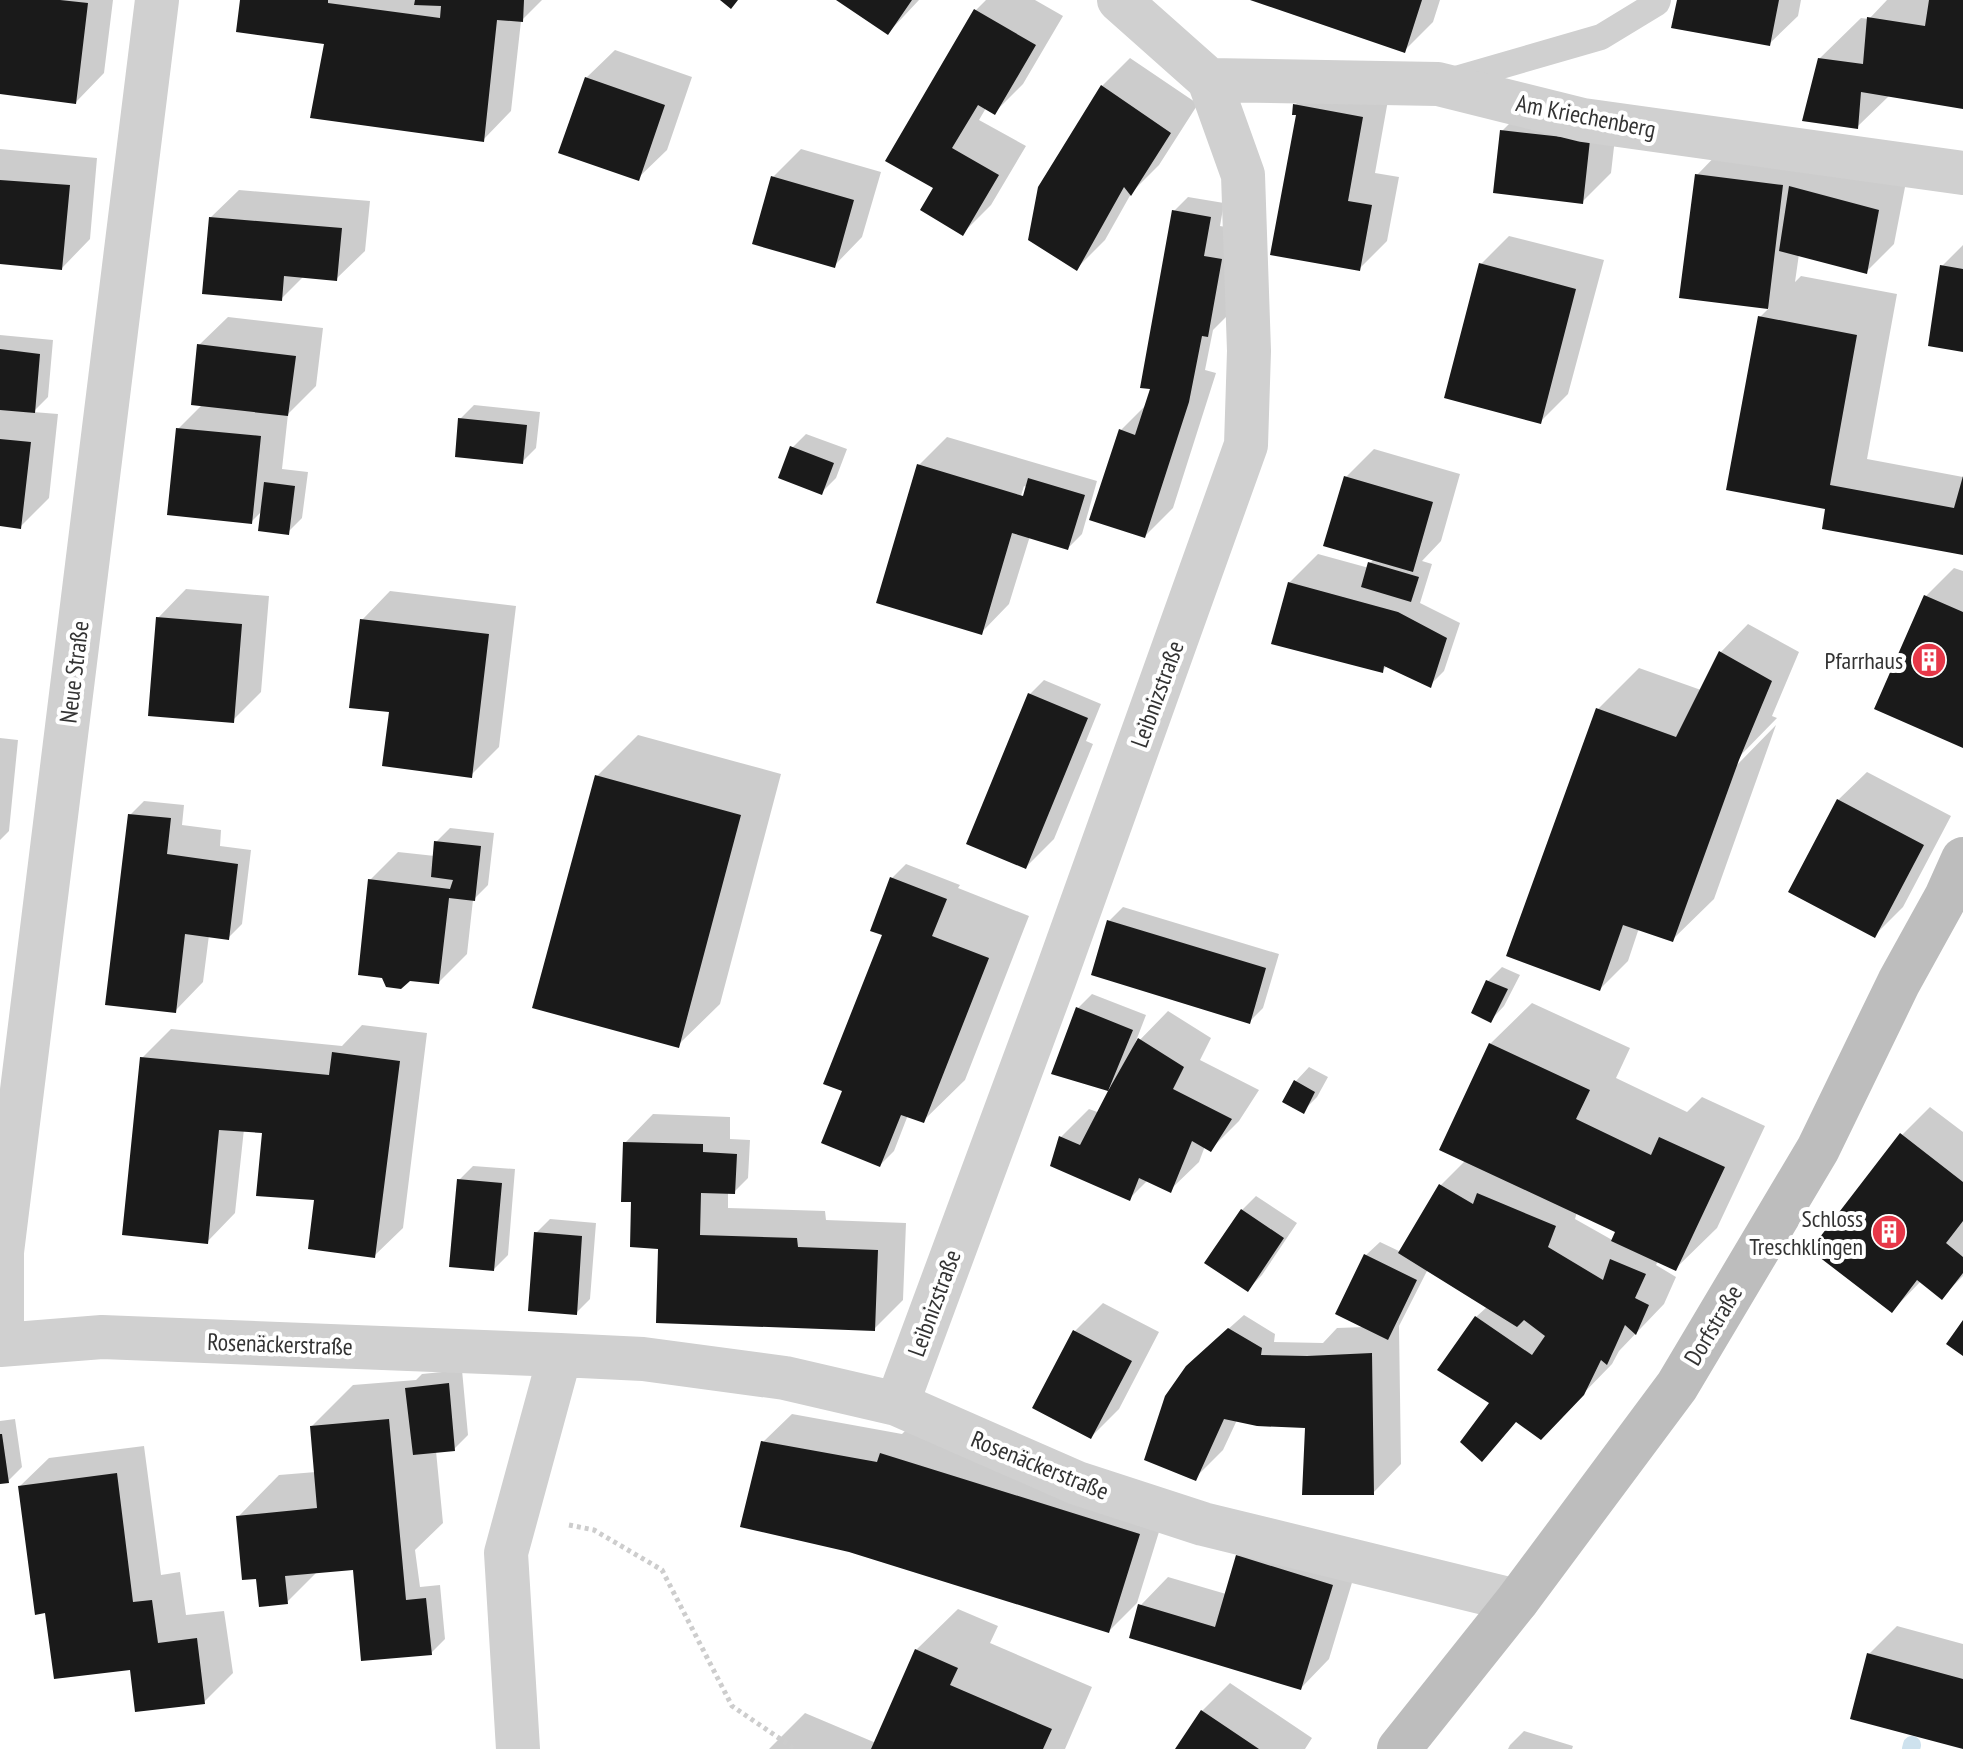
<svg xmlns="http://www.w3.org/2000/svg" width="1963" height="1749" viewBox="0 0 1963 1749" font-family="'PT Sans Narrow',sans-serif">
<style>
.shadow{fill:#0003;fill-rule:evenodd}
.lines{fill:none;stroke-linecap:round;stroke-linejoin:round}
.stream{stroke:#cee2ee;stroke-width:18}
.building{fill:#1a1a1a}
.path{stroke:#cdcdcd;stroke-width:5;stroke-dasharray:4 4;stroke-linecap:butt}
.lane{stroke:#d0d0d0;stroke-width:26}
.street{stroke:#d0d0d0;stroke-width:44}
.secondary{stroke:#bdbdbd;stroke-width:44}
.labels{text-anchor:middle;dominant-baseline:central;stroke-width:8;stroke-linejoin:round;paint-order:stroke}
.street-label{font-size:24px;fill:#333;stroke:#fff}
.poi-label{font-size:24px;fill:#333;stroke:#fff;text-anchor:end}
</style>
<rect width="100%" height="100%" fill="#fff"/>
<path class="shadow" d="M0,0H113L104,73L76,102L0,92Z
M242,0H542L521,21L511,111L483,140L326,43Z
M839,0H919L888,33Z
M986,0H1035L1063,16L1023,84L995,112L986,108L979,120L1026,146L991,205L963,233L935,188L888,160L976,10Z
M1255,0H1440L1433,22L1405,50Z
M1679,0H1801L1798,16L1769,44Z
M1887,0H1963V107L1890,95L1857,127L1819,59L1861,18L1869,19Z
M615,50L692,77L667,150L638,178L586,78Z
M1130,58L1198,104L1159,165L1132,192L1105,240L1077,268L1102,86Z
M1324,76L1390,89L1375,173L1399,177L1387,241L1359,269L1295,105Z
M1530,103L1618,112L1611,173L1583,201L1502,131Z
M1725,146L1906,182L1894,244L1866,272L1799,254L1795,282L1801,276L1897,294L1867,459L1963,477V553L1829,503L1760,317L1769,308L1682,296L1697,175Z
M0,149L97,158L90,239L62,268L0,262Z
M801,149L881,172L862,237L834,266L773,177Z
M239,190L370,201L365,251L336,279L304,276L281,299L210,218Z
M1188,197L1224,203L1220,226L1249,231L1236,307L1213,330L1205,370L1216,373L1173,508L1145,536L1121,430L1148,403L1153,387L1174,211Z
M1509,236L1604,260L1568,394L1540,422L1481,264Z
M1963,245V350L1942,266Z
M228,317L323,328L316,386L288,414L282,469L308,472L302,518L288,532L263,510L251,522L178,429L203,404L199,345Z
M0,335L53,340L48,397L33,412L58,414L49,498L20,527L0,524Z
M474,405L540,412L536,448L522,462L460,419Z
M806,434L847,449L836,478L822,492L792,448Z
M947,437L1097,481L1082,534L1068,548L1030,536L1009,604L981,633L919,465ZM1024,486L1027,487L1010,531Z
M1374,449L1460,474L1441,541L1422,561L1432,564L1420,603L1460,623L1444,671L1430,685L1388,665L1382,671L1289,583L1318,554L1369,568L1370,563L1374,559L1346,477Z
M1954,568L1963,571V746L1926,596Z
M186,589L269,596L261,692L233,720L158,618Z
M390,591L516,606L499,747L471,775L362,620Z
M1748,624L1799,652L1772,716L1777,718L1737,759V765L1776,725L1714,899L1672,940L1639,928L1628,961L1600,989L1598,709L1639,668L1701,690L1720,653Z
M1044,680L1101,704L1086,741L1093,744L1054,839L1026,867L1030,694Z
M638,735L781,774L720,1004L678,1045L597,776Z
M0,738L18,740L9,831L0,840Z
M1867,772L1951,816L1903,907L1875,935L1838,800Z
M144,801L184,805L182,825L221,830L220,846L251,850L242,924L228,938L209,935L203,982L175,1011L130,815Z
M450,828L494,833L488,885L473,900L467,954L439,982L370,880L398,852L435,856L436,842Z
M906,864L960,885L958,888L1029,916L965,1080L923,1121L908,1115L894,1151L880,1165L843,1092L884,934L892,878Z
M1123,907L1279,954L1263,1008L1249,1022L1109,921Z
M1502,967L1520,975L1504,1006L1491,1020L1488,981Z
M1092,994L1146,1015L1134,1046L1168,1011L1211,1038L1200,1060L1259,1090L1239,1121L1211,1149L1205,1146L1199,1162L1170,1190L1148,1180L1130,1198L1060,1138L1089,1109L1100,1113L1116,1081L1108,1089L1078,1008Z
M1532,1003L1630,1048L1616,1078L1687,1112L1702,1097L1765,1126L1717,1228L1675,1269L1658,1261L1656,1265L1676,1277L1664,1304L1619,1351L1612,1364L1541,1437L1492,1402L1476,1317L1488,1306L1428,1269L1399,1326L1401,1464L1373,1493L1306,1426L1237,1420L1223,1450L1195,1478L1217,1339L1244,1315L1275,1334L1274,1342L1323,1343L1337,1328L1365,1327L1366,1255L1380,1242L1401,1252L1441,1185L1466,1160L1490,1044ZM1577,1212L1618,1231L1614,1241L1575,1219Z
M362,1025L427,1033L403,1228L374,1256L317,1194L266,1131L244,1129L235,1213L207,1242L142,1058L171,1029L342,1046Z
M1309,1067L1328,1077L1317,1097L1303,1111L1296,1081Z
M1930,1107L1963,1132V1276L1942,1297L1921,1281L1892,1311L1902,1135Z
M653,1114L730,1117V1139L750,1140L748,1178L734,1192H728V1208L825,1211L826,1220L906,1223L903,1300L874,1329L660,1247L633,1200L625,1143Z
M473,1166L515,1169L508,1255L494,1269L459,1180Z
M1256,1196L1297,1223L1262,1275L1248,1289L1242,1210Z
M550,1219L596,1223L590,1299L576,1313L536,1233Z
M1103,1303L1159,1332L1119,1409L1091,1437L1075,1331Z
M462,1370L468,1435L454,1449L436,1451L443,1523L415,1550L420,1587L440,1585L445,1639L431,1653L354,1568L318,1571L287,1602L258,1577L238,1517L279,1475L316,1472L312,1426L353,1385L416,1380L422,1374Z
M792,1414L902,1434L910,1426L1167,1506L1137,1603L1109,1631L763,1442Z
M15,1419L22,1467L8,1481L0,1482V1421Z
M144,1446L161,1575L180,1572L186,1615L224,1611L233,1673L204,1702L132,1667L47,1611L20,1486L49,1458Z
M1266,1528L1360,1556L1329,1659L1301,1688L1140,1606L1168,1577L1226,1594L1237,1556Z
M958,1609L998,1626L990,1643L1092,1687L1065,1749H769L805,1713L876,1743L916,1650Z
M1897,1626L1963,1644V1748L1869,1654Z
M1230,1683L1312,1738L1305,1749H1177L1202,1711Z
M1524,1731L1573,1746L1572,1749H1508L1510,1745Z"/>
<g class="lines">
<path class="stream" d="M1911,1749L1912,1745"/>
</g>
<path class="building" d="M0,0H60L88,3L76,104L0,94Z
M240,0H328V3L440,18L441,6L414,5L415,0H524L523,22L497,20L484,142L310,118L324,44L236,32Z
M720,0H738L731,9Z
M836,0H912L888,35Z
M1250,0H1422L1405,53Z
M1677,0H1779L1770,46L1671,28Z
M1929,0H1963V109L1861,92L1858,129L1802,121L1818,58L1863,64L1867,17L1925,26Z
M974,9L1036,45L995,115L978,105L952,148L999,175L963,236L920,210L933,188L885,161Z
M585,77L665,105L639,181L558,153Z
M1101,85L1171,133L1131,196L1124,187L1077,271L1028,240L1038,187Z
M1293,104L1363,117L1348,201L1372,205L1360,271L1270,255L1296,115H1292Z
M1500,130L1590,140L1583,204L1493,193Z
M1695,174L1783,185L1768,309L1679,298Z
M771,176L854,200L835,268L752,244Z
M0,180L70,185L62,270L0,264Z
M1789,186L1879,210L1867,274L1779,251Z
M1172,210L1211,217L1204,256L1222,259L1208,337L1202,336L1189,402L1145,538L1089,520L1119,429L1135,435L1150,389L1140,388Z
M209,217L342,228L337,281L284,276L282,301L202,294Z
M1479,263L1576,289L1541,424L1444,398Z
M1940,265L1963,269V352L1928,346Z
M1758,316L1857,335L1830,485L1954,508L1963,476V555L1822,529L1825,509L1726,490Z
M197,344L296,356L288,416L191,405Z
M0,349L40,354L35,413L0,410Z
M458,418L527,425L523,464L455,457Z
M176,428L261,436L252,524L167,515Z
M0,439L31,442L21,529L0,526Z
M790,446L834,463L822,495L778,478Z
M917,464L1023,496L1028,478L1085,495L1068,550L1012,533L982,635L876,603Z
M1344,476L1433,502L1413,572L1323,546Z
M264,482L295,486L289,535L258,531Z
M1368,562L1419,577L1411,602L1361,587Z
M1288,582L1398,612L1447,638L1431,688L1384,666L1383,673L1271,644Z
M1924,595L1963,612V748L1874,709Z
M156,617L242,624L234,723L148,716Z
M360,619L489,634L472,778L382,766L389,712L349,708Z
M1719,651L1772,681L1739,760L1673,942L1623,925L1600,991L1506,956L1596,708L1676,737Z
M1028,693L1088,718L1026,869L966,844Z
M595,775L741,815L679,1048L532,1008Z
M1837,799L1924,845L1875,938L1788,892Z
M128,814L171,818L167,854L238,864L229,940L185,934L176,1013L105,1005Z
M434,841L481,846L475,901L449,898L439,984L410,981L401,989L386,987L382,978L358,975L368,879L450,889L453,880L431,877Z
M890,877L947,899L932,936L989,958L924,1123L901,1115L880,1167L821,1143L842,1091L823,1084L882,935L870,931Z
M1107,920L1266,968L1250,1024L1091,975Z
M1486,980L1508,989L1491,1023L1471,1013Z
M1076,1007L1133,1030L1108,1091L1138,1038L1184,1067L1173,1089L1232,1119L1211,1152L1192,1141L1171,1193L1139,1178L1130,1201L1050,1166L1059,1136L1080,1145L1108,1091L1051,1074Z
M1489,1043L1590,1090L1576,1119L1651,1155L1659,1137L1725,1167L1676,1271L1611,1241L1615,1232L1439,1150Z
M332,1052L400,1061L375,1258L308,1249L314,1200L256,1196L262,1133L219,1130L208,1244L122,1235L140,1057L329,1075Z
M1294,1080L1315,1092L1304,1114L1282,1102Z
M1900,1133L1963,1182V1221L1946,1243L1963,1257V1273L1942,1300L1917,1280L1892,1313L1810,1250Z
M623,1142L703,1144V1152L737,1154L735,1194L701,1193L700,1235L797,1238L798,1247L878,1250L875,1331L656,1323L658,1249L630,1247L631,1202H621Z
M457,1179L502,1183L494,1271L449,1267Z
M1439,1184L1473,1204L1477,1193L1556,1226L1548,1247L1603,1280L1610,1259L1646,1274L1635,1298L1649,1305L1636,1335L1625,1325L1607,1365L1601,1360L1584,1395L1541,1440L1516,1422L1482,1462L1460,1442L1489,1403L1437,1370L1475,1316L1532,1355L1545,1336L1524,1320L1517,1327L1398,1253Z
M1241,1209L1284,1238L1248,1292L1204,1263Z
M534,1232L582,1236L577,1315L528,1311Z
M1364,1254L1417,1280L1388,1340L1335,1314Z
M1963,1320V1356L1946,1344Z
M1228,1328L1262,1348L1261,1355L1307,1356L1372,1353L1374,1495H1302L1305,1428L1257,1426L1224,1419L1196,1481L1144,1460L1165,1396L1186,1366Z
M1073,1330L1132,1361L1091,1439L1032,1408Z
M449,1383L455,1451L413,1455L405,1388Z
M389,1419L406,1600L426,1598L432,1655L361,1661L353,1570L285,1576L288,1604L259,1607L256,1579L242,1580L236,1516L317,1508L310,1426Z
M0,1434H2L9,1483L0,1484Z
M761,1441L877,1462L880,1453L1140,1534L1109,1633L849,1552L740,1527Z
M117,1473L133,1602L152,1600L158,1643L197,1638L205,1704L135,1712L130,1670L54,1679L45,1613L35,1615L18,1486Z
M1236,1555L1333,1585L1301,1690L1129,1638L1138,1604L1215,1627Z
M915,1649L958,1668L950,1685L1052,1729L1043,1749H871Z
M1867,1653L1963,1679V1749L1850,1719Z
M1201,1710L1259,1749H1175Z"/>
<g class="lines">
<path class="path" d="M569,1525L594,1530L662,1570L732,1706L795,1749"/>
<path class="lane" d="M1449,81L1601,37L1657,3L1658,0"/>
<path class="street" d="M1209,80L1438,84L1583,120L1963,173
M0,1345L102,1337L560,1355L643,1359L785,1378L897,1404L1077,1483L1203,1524L1517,1601
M2,1345V1252L157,0
M897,1404L1055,978L1246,445L1249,351L1243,175L1209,80L1119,0
M518,1749L506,1553L560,1355"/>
<path class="secondary" d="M1399,1749L1517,1601L1677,1386L1818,1149L1899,982L1946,897L1963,859"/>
</g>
<defs>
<g id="building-disc" transform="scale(1.8)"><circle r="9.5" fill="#e73748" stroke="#fff"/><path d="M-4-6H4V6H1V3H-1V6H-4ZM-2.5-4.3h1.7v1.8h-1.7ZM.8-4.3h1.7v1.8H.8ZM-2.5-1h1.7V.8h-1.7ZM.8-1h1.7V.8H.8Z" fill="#fff"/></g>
</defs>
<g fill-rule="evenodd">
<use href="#building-disc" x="1929" y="660"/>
<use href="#building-disc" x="1889" y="1232"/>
</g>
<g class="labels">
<g class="street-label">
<text transform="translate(1586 116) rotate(11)">Am Kriechenberg</text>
<text transform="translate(74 672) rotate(-83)">Neue Straße</text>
<text transform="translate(1157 694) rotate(-70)">Leibnizstraße</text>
<text transform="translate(934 1303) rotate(-70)">Leibnizstraße</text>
<text transform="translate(1713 1325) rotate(-59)">Dorfstraße</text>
<text transform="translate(280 1344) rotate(2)">Rosenäckerstraße</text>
<text transform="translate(1040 1465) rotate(22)">Rosenäckerstraße</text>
</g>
<g class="poi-label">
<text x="1903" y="660">Pfarrhaus</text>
<text x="1863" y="1218">Schloss<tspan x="1863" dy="28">Treschklingen</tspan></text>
</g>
</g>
</svg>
